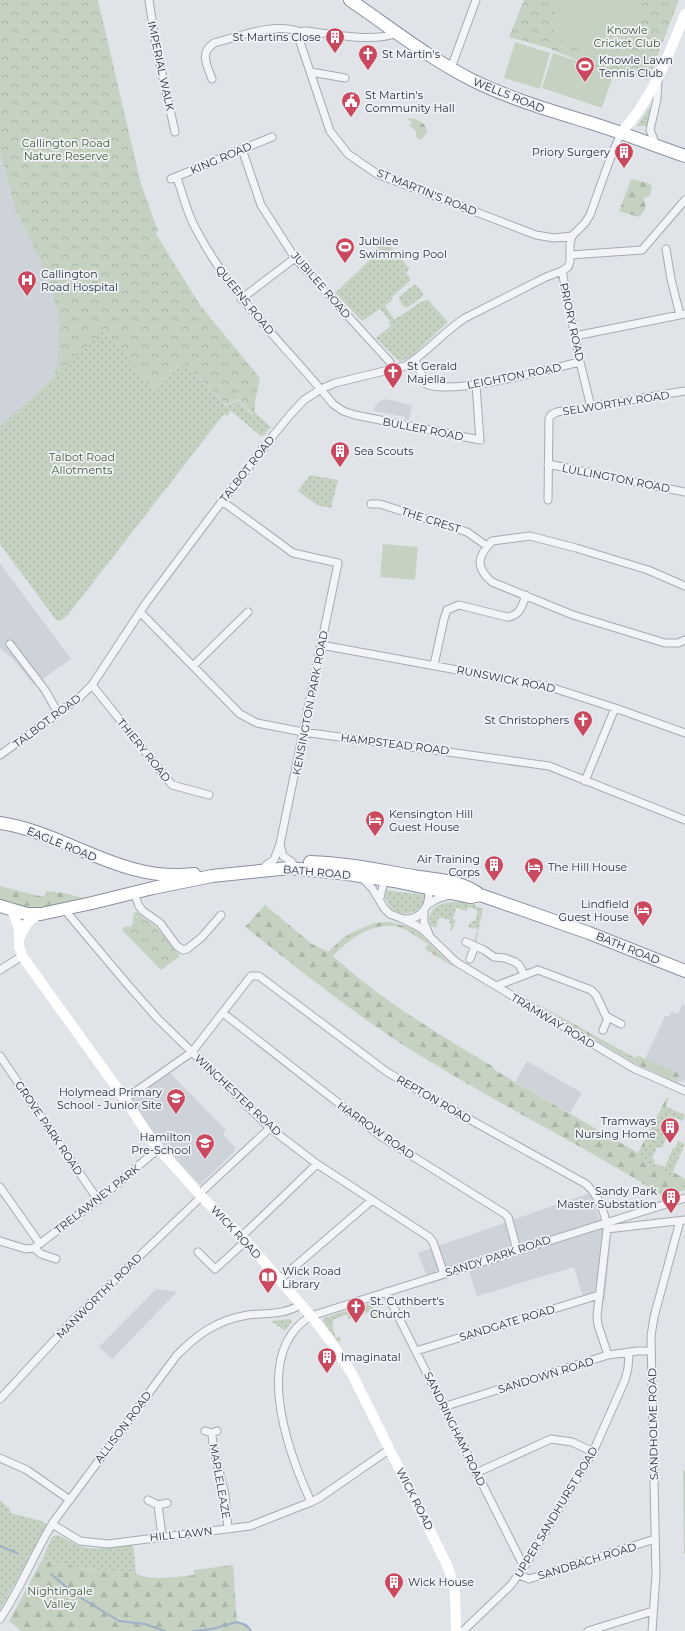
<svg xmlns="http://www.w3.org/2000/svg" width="685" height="1631" viewBox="0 0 685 1631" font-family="Montserrat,sans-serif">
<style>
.built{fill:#ced3da}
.grass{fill:url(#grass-dots)}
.forest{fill:url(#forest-firs)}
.park{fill:url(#park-crowns)}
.pitch{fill:#c6d2c1}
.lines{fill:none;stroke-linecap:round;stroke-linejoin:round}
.stream{stroke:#9cb2c8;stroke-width:2}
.street-casing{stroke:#a5abb3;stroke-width:9}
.highway-casing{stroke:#88919f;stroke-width:14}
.street{stroke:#f3f4f7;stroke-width:7}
.secondary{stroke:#fff;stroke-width:10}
.highway{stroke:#fff;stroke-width:12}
.labels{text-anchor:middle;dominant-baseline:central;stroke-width:3.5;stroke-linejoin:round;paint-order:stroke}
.park-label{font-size:11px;fill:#3e5b37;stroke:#f0f2f6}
.poi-label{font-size:11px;fill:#293240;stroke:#f0f2f6;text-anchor:start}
.street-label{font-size:11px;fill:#293240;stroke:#f0f2f6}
</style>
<defs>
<pattern id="grass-dots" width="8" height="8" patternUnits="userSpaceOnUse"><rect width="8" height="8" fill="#c6d2c1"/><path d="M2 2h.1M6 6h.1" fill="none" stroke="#aab5a7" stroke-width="1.8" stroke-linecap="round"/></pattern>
<pattern id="forest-firs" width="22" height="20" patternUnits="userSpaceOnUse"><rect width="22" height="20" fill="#c6d2c1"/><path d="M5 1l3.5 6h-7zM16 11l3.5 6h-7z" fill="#aab5a7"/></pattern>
<pattern id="park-crowns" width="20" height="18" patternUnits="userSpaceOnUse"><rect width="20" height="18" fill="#c6d2c1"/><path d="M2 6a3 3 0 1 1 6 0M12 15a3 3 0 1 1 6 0" fill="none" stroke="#aab5a7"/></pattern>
</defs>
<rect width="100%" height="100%" fill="#e0e4e9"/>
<path class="built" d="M0,155L15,209L48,276L59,318L58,361L54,377L0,427Z
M385,399L412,405L409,420L405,419V417L374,411L375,406L380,401Z
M0,563L71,659L34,685L14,660L0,648Z
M682,1004L685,1005V1081L677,1082L680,1074L645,1059L665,1016H669L671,1012L678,1014Z
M527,1061L582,1093L570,1113L515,1082Z
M170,1073L226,1130L224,1132V1136L235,1147V1151L200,1185L160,1142L131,1100Z
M590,1193L602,1225L611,1232L605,1301L591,1302L582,1294L574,1267L477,1296L469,1271L430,1284L418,1253Z
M156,1289L177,1292L112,1359L99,1347Z"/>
<path class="grass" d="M652,106L648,126H637L650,107Z
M93,226L153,390L184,363L226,406L239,400L252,415L255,413L271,427L262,437L231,411L227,416L224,414L67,616L60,621L56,620L0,544V427L54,377L58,361L59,318L48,276L35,250Z
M385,240L410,269L406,273L410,278V281L392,297L393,299L385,306L394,319C405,315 419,300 428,300L448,322L413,355L400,362L376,338L391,326L388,323L390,321L380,309L362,321L335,293L372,258L369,254Z
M415,284L421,290L423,294L422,297L408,307H404L399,300V297Z
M310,475L338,480L331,508L317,505L298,491Z
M385,890L425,895C422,922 384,919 385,890Z
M453,902H472L477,907L483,908L476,942L474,941L478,929L468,927L470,922L472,923V921H475L478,910L468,907L467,911L456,908L453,919L456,920L452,930H450L451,924L449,923L450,920L439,917L436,928L430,925C427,908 439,903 453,902Z
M665,1106L685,1115L683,1121L674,1117L672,1121L669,1120L664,1130L669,1132L662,1148L657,1147L652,1158L655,1160L654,1163L665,1167L673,1148H675L678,1141L685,1144L671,1176L638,1160Z
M373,1302L377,1316L371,1318L369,1312L348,1319L347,1314L333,1320V1328L336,1338L340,1337L341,1341L338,1342L323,1321L324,1318Z
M290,1319L292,1321L285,1331L271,1321Z
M683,1470L685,1471V1554H684Z
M0,1500L10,1509V1513L41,1521L47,1524C31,1552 17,1582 0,1609Z
M57,1535C65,1537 72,1543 80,1546C97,1551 115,1547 133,1545L136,1573L87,1569L42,1560L51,1539L53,1536Z"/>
<path class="forest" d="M409,118C418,119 427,123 427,133L420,140L416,137V131L410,126L412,122L408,120Z
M631,179L648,183L652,186L650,196L644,198C646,208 647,209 639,217L622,212H619Z
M0,886L39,896H44L47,891L64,893L87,899L56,908L22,906L0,899Z
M265,905L312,944L328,952L343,938L351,933L374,923L388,922L406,926L417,931L454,967L425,949L428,944C419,939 410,931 401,928C376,919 349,939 333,956C381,1000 437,1033 492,1066L495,1070L515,1082L638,1153L667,1097L669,1099L638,1160L671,1176L673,1172L685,1179V1190L662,1197L660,1194C580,1144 496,1103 416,1053C356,1016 301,971 245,927Z
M529,999L635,1058L637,1055L680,1074L677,1082L634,1063Z
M42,1560L87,1569L136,1573C146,1582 181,1576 194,1575V1570L233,1565L237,1622L246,1625L251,1631H21L9,1621Z"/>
<path class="park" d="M0,0H98L141,184L158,231L156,234L200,305L260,378L255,402V413L252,414L239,399L226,405L184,363L153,390L105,330L54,377L58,361L59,318L48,276L15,209L0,154Z
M524,0H679L648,80L622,72L621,76L583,63L578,60L552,50V49L509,37Z
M136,912L157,928L180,956L161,970L122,930L126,926L130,927L133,924V914Z"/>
<path class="pitch" d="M560,0H644C631,28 618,71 579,50C567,43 559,38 551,27L556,9Z
M515,42L550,53L540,89L504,78Z
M553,53L614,73L602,108L542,88Z
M383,544L418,547L415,580L380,577Z"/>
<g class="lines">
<path class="stream" d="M0,1546L17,1553
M51,1574L73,1593L119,1621L145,1624L165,1631
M193,1631L212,1629L237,1622L246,1625L251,1631"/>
<g class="street-casing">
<path id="street" d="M149,0L156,47L175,132
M398,33C371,43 334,34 306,31L300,32L298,36L330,131L348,154L377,174L536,235L554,238L572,236
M451,68L476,0
M311,72L345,78
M212,79C207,65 199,53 214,43C241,36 274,22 300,32
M656,145L650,130L657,99L658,80
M242,149L261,205L295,258L389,361L394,369
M177,178C183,194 187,214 196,229C231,297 286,346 333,404L343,411L355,415L480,440L476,385
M171,179L272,137
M666,249L671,279L680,315
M570,255L642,250L685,200
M562,271L580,362L591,407
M241,299L295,258
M575,336L685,314
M415,360L426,384C452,396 549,369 580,362
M548,464L685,492
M548,500L549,419L551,415L557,412L685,391
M222,501L293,553L338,563L280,844L274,860L266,865
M371,504H380L467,532L487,546
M685,586L648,570L576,548L530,536L492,541C477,557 475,567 492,582L573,615L665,643H678L685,640
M140,612L240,714L257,723L303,732L549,766L685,820
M10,644L45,690L58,713
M321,645L550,687L615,708L685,733
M434,665L444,619L447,610L459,605L507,617C520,616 522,606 526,595
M193,666L248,612
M92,685L172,785L209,795
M0,755L80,697L92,685L146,603L217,508L272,437L290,415L304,400L321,389L335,383L405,366C427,353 443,332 465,318L546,277L562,271L568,267L570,261V244L572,236L585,223L590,215L610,159L621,133
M585,781L615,708
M280,844L283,856L292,862
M361,877L372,888L384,908L390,914L403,919L421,928L456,962L633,1068L685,1091
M134,893L139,906L143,911L160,923L177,946L183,950L187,949L202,937L221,915
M380,898L385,877
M427,905L437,899L450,895
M64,909L128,985L159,1020L270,1128L317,1164L429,1237L433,1242L444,1274
M424,911V922L429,934
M404,919C423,920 433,902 427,885
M466,942L484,950L494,957L505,958L515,962L519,965L524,974
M470,959L475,946
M0,970L22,956
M496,986L538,970L591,990L596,995L606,1016L621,1024
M223,1013L382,1137L505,1214L508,1217L517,1250
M603,1030L608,1018
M0,1056L98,1200
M125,1099L192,1052L251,976H259L387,1072L424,1094L586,1184C598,1195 605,1212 607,1229L597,1316L598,1325L608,1355
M0,1187L40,1244
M199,1194L270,1128
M607,1229L685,1220
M242,1236L317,1164
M0,1241L26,1249L34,1248L98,1200L158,1149
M34,1248L41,1254L56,1259
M198,1252L215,1269L246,1241
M279,1280L371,1201
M386,1292L521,1561L526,1564
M416,1351L599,1295
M0,1399L74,1319L202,1196
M443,1407L608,1355L638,1351H651
M205,1431L212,1433L217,1431
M212,1433L213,1446L225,1495L228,1529
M390,1449L319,1498L311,1502C288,1452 251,1352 311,1316L685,1198
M0,1458L27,1470L70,1500
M476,1473L551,1439L572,1442L593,1452
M148,1500L158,1505L167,1503
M158,1505L162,1536
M52,1524L80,1541L108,1544L250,1526L311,1502
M519,1575L529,1579L655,1539
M0,1619C21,1588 34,1553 54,1521L177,1355C198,1334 217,1320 248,1315C266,1313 286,1315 301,1304
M463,1631L511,1585L526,1564L593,1452L625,1380L628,1368L629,1352
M588,1631L653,1611
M652,1631L656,1575L651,1336L654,1317L680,1221"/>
</g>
<g class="highway-casing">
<path id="highway" d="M350,0C391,28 430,59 474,81C511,99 549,110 588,122C621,132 653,145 685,156
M0,823C67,833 121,883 194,874
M310,862C345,863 378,870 413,876C435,880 462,880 480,895
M0,906L27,914H41L92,903L153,888L212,876L289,868L341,873L394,881L470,897L480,895L489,898L589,933L685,971"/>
</g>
<use href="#street" class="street"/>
<path class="secondary" d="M621,133C652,99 668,57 685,14
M12,910L19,929V946L22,956L125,1099L152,1141L199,1194L246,1241L311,1316L331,1342L352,1374L448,1567L455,1590L456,1631
M20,937C25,925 29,918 41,914"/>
<use href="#highway" class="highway"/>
</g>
<defs>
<g id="building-pin" transform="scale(1)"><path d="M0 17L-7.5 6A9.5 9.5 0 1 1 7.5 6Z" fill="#ca495e" stroke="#f0f2f6"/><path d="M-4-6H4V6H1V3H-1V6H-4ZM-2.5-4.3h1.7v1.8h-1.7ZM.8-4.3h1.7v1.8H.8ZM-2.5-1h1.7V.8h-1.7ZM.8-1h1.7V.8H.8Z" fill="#fff"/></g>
<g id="church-pin" transform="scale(1)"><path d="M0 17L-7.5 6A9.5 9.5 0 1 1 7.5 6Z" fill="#ca495e" stroke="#f0f2f6"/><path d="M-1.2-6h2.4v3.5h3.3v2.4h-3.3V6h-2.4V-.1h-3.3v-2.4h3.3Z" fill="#fff"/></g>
<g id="stadium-pin" transform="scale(1)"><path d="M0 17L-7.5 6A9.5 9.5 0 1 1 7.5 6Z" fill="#ca495e" stroke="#f0f2f6"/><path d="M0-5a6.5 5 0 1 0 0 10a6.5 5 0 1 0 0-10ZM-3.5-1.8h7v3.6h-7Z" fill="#fff"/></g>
<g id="civic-pin" transform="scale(1)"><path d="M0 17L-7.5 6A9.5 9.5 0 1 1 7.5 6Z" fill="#ca495e" stroke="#f0f2f6"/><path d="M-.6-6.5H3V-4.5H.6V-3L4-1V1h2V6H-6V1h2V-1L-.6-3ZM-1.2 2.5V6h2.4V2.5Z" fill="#fff"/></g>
<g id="hospital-pin" transform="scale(1)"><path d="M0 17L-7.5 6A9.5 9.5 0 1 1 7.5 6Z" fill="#ca495e" stroke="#f0f2f6"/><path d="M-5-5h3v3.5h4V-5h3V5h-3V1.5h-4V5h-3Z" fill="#fff"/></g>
<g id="hotel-pin" transform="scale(1)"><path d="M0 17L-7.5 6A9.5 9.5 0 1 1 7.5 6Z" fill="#ca495e" stroke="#f0f2f6"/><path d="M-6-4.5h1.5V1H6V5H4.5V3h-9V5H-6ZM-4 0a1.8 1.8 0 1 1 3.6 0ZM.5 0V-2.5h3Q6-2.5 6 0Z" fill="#fff"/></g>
<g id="school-pin" transform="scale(1)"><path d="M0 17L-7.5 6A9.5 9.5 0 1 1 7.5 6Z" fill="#ca495e" stroke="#f0f2f6"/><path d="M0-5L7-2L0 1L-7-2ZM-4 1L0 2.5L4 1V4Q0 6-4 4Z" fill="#fff"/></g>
<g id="library-pin" transform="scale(1)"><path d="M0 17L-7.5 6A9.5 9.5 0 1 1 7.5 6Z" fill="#ca495e" stroke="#f0f2f6"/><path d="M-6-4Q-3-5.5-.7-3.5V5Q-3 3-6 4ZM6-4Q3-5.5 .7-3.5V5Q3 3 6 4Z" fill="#fff"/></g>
</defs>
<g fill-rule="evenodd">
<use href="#building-pin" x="335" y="37"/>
<use href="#church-pin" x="368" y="54"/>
<use href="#stadium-pin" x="585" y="66"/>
<use href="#civic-pin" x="351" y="101"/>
<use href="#building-pin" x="624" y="152"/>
<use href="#stadium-pin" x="345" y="247"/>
<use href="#hospital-pin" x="27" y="280"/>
<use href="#church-pin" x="393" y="372"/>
<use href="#building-pin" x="340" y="451"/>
<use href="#church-pin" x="583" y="720"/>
<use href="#hotel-pin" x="375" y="820"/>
<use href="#building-pin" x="494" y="865"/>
<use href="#hotel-pin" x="534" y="867"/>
<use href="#hotel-pin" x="643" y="910"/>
<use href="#school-pin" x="176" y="1098"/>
<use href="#building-pin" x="670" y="1127"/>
<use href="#school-pin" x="205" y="1143"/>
<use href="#building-pin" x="671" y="1197"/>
<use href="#library-pin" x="268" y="1277"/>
<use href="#church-pin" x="356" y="1307"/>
<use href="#building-pin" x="327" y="1357"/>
<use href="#building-pin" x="394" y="1582"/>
</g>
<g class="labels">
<g class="park-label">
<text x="627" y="30">Knowle<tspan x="627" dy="13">Cricket Club</tspan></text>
<text x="66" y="143">Callington Road<tspan x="66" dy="13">Nature Reserve</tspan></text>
<text x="82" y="457">Talbot Road<tspan x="82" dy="13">Allotments</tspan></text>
<text x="60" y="1591">Nightingale<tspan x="60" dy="13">Valley</tspan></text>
</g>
<g class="poi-label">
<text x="321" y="37" text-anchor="end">St Martins Close</text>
<text x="382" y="54">St Martin's</text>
<text x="599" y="60">Knowle Lawn<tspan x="599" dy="13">Tennis Club</tspan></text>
<text x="365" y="95">St Martin's<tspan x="365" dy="13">Community Hall</tspan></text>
<text x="610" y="152" text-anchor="end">Priory Surgery</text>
<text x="359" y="241">Jubilee<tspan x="359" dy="13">Swimming Pool</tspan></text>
<text x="41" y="274">Callington<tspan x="41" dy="13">Road Hospital</tspan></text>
<text x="407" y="366">St Gerald<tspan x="407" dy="13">Majella</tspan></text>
<text x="354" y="451">Sea Scouts</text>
<text x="569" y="720" text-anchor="end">St Christophers</text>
<text x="389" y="814">Kensington Hill<tspan x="389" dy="13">Guest House</tspan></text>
<text x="480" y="859" text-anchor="end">Air Training<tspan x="480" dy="13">Corps</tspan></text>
<text x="548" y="867">The Hill House</text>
<text x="629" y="904" text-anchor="end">Lindfield<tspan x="629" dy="13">Guest House</tspan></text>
<text x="162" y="1092" text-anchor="end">Holymead Primary<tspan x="162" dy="13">School - Junior Site</tspan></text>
<text x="656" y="1121" text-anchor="end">Tramways<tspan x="656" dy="13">Nursing Home</tspan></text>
<text x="191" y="1137" text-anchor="end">Hamilton<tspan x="191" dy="13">Pre-School</tspan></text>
<text x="657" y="1191" text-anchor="end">Sandy Park<tspan x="657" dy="13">Master Substation</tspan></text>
<text x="282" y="1271">Wick Road<tspan x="282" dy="13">Library</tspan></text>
<text x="370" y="1301">St. Cuthbert's<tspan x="370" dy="13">Church</tspan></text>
<text x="341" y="1357">Imaginatal</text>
<text x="408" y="1582">Wick House</text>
</g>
<g class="street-label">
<text transform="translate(161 66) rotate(78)">IMPERIAL WALK</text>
<text transform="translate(509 95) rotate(22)">WELLS ROAD</text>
<text transform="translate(221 158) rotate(-23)">KING ROAD</text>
<text transform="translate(427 192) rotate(22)">ST MARTIN'S ROAD</text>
<text transform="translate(321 285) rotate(49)">JUBILEE ROAD</text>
<text transform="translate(245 300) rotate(51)">QUEENS ROAD</text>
<text transform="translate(572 322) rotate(78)">PRIORY ROAD</text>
<text transform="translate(514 376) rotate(-11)">LEIGHTON ROAD</text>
<text transform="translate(616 403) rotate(-9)">SELWORTHY ROAD</text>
<text transform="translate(423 429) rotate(11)">BULLER ROAD</text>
<text transform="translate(247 469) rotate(-52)">TALBOT ROAD</text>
<text transform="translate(616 478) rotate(11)">LULLINGTON ROAD</text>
<text transform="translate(431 520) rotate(18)">THE CREST</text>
<text transform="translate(506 679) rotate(11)">RUNSWICK ROAD</text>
<text transform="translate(310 703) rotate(-79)">KENSINGTON PARK ROAD</text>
<text transform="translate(47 721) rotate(-37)">TALBOT ROAD</text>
<text transform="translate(395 744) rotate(7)">HAMPSTEAD ROAD</text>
<text transform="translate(144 750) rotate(51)">THIERY ROAD</text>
<text transform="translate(62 844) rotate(22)">EAGLE ROAD</text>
<text transform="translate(317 872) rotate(5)">BATH ROAD</text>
<text transform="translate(628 948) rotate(22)">BATH ROAD</text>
<text transform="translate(553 1021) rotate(31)">TRAMWAY ROAD</text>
<text transform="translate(238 1095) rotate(43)">WINCHESTER ROAD</text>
<text transform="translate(434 1099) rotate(30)">REPTON ROAD</text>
<text transform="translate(49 1128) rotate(56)">GROVE PARK ROAD</text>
<text transform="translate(376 1130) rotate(35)">HARROW ROAD</text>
<text transform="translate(97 1199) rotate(-38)">TRELAWNEY PARK</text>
<text transform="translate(236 1232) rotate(47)">WICK ROAD</text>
<text transform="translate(498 1256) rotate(-18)">SANDY PARK ROAD</text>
<text transform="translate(99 1296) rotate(-45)">MANWORTHY ROAD</text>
<text transform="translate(507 1323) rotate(-17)">SANDGATE ROAD</text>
<text transform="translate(546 1375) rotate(-17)">SANDOWN ROAD</text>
<text transform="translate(653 1424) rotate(-91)">SANDHOLME ROAD</text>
<text transform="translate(123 1427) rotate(-53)">ALLISON ROAD</text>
<text transform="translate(455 1429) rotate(64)">SANDRINGHAM ROAD</text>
<text transform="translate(220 1481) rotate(80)">MAPLELEAZE</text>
<text transform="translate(415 1499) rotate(63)">WICK ROAD</text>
<text transform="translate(556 1512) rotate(-59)">UPPER SANDHURST ROAD</text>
<text transform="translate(181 1534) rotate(-6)">HILL LAWN</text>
<text transform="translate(587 1561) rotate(-17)">SANDBACH ROAD</text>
</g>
</g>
</svg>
